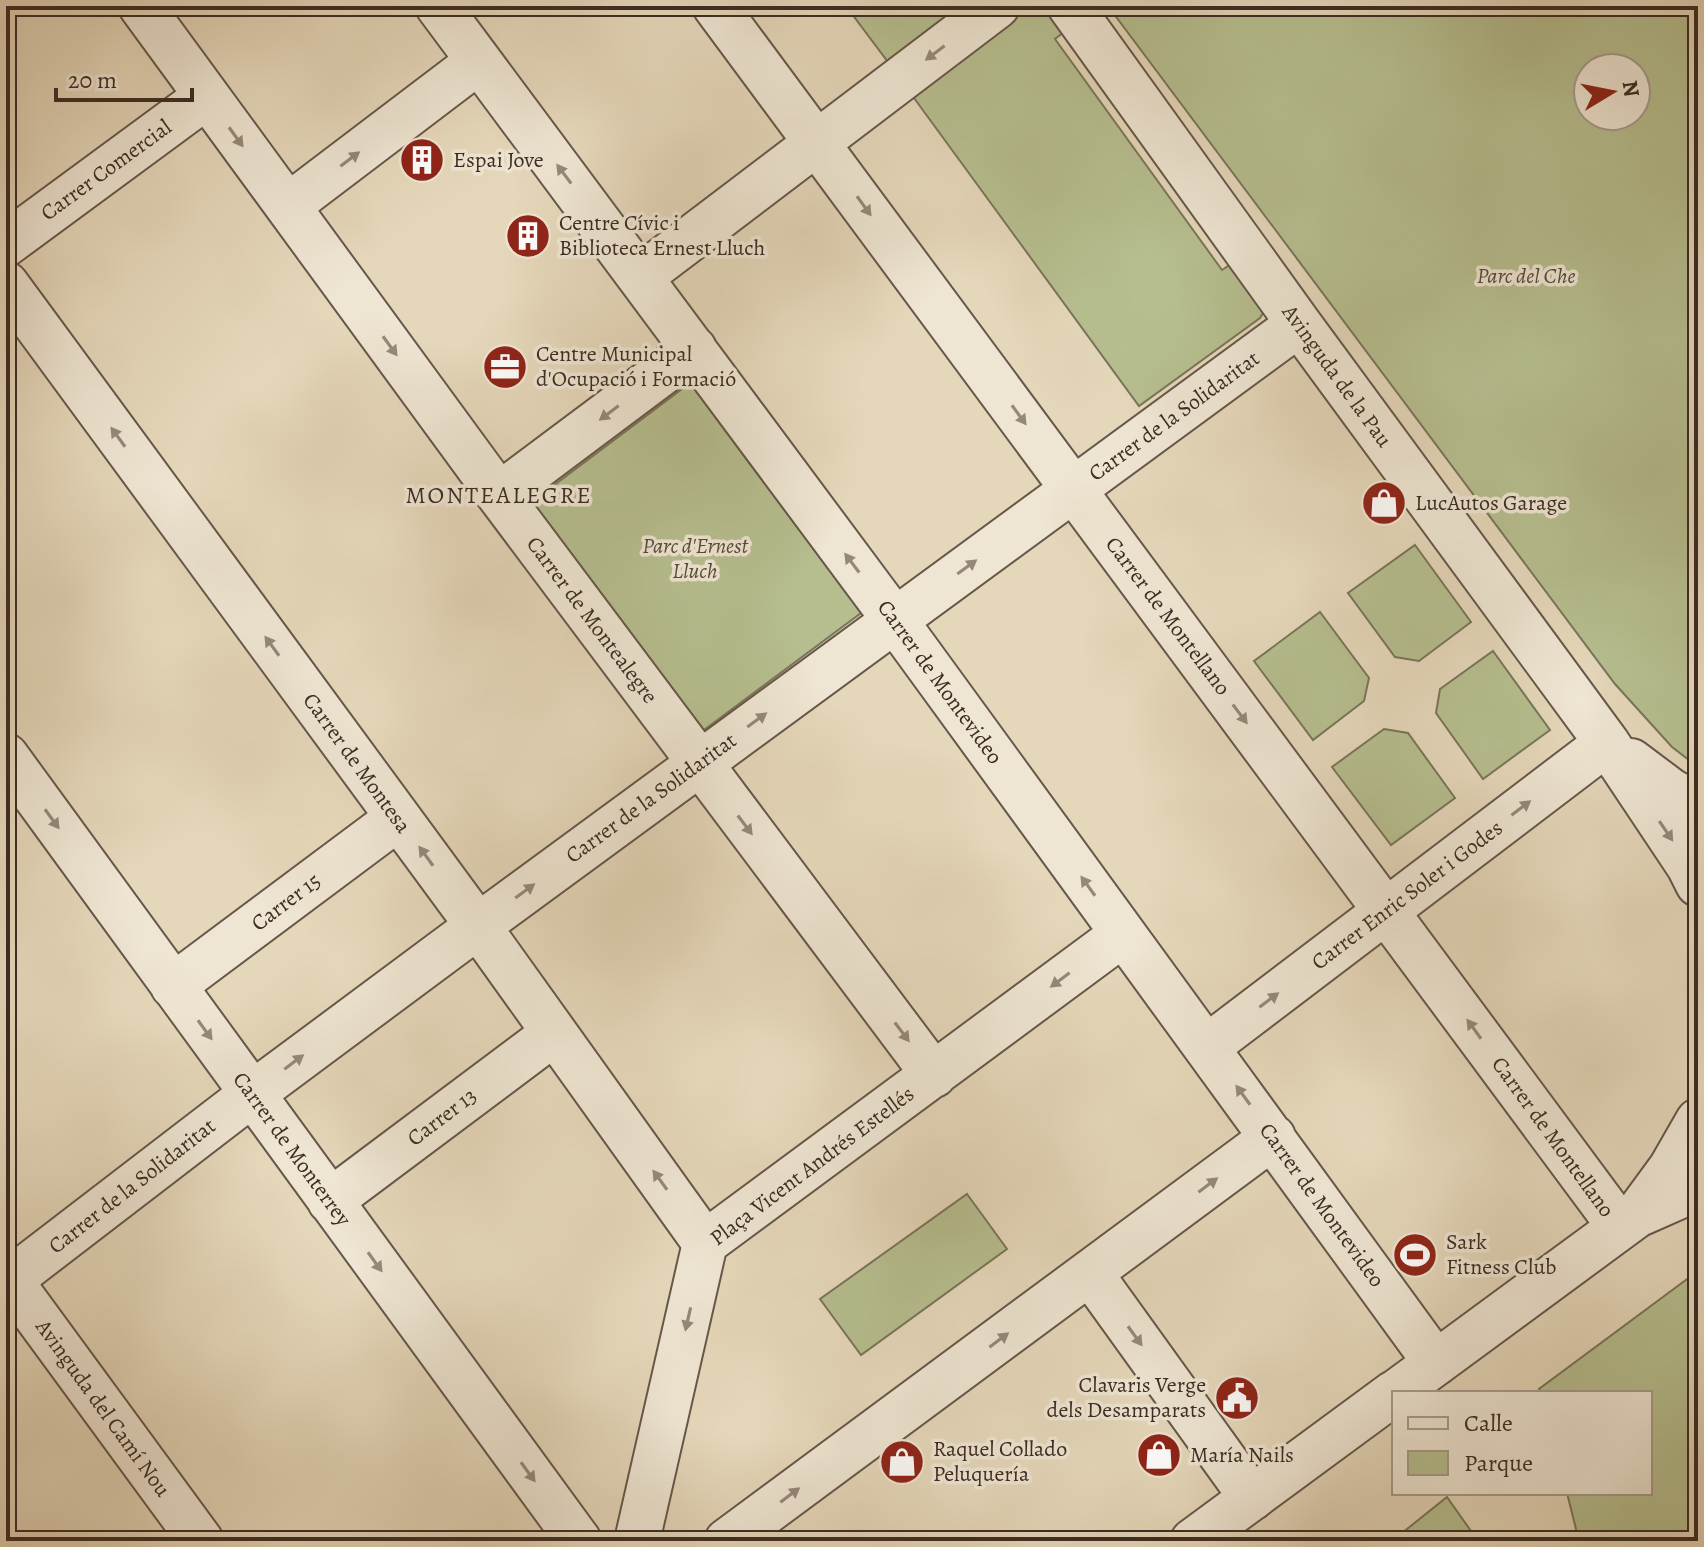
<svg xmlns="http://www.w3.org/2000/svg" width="1704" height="1547" viewBox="0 0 1704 1547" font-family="Alegreya,serif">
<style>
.green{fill:#b6be8f;stroke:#79755a;stroke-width:2;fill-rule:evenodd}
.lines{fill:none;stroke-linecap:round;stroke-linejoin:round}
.stream{stroke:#767f7f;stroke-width:14}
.minor-casing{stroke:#66574a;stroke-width:48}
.minor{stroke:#eee5d2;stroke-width:44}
.oneway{fill:#95887b}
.labels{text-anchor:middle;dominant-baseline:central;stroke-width:7;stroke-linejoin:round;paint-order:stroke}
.poi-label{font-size:22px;fill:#3c2c24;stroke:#eee5d2;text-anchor:start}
.street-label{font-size:22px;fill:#3c2c24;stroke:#eee5d2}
.park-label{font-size:22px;font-style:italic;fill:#544939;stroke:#eee5d2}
.neighbourhood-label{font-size:24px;letter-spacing:2px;fill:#3c2c24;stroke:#eee5d2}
</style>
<rect width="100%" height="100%" fill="#e5d7ba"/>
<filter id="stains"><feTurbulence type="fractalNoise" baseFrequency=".0025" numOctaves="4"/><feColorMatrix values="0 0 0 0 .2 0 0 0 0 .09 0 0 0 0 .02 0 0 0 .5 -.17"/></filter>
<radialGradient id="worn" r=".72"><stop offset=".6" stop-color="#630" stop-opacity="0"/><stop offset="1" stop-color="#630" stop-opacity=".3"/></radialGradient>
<path class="green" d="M846,6H980L894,70Z
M1017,6H1053L1069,28L1055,39L1222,270L1237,260L1266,308L1260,318L1139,406L906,87Z
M1108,6H1698V767L1672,747L1615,684ZM1588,68H1636V116H1588Z
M690,383L861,613L700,733L529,504Z
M1415,545L1471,622L1419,661L1395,657L1348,593Z
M1320,612L1369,678L1364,701L1313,740L1254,661Z
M1493,651L1550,730L1483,779L1436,713L1440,689Z
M1384,729L1408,733L1455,798L1391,845L1332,767Z
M967,1194L1007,1249L861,1355L820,1299Z
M1698,1271V1541H1579L1567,1493H1650V1393H1540L1539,1389Z
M1447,1497L1478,1541H1392Z"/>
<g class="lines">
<path class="stream" d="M1686,6L1698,19"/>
<g class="minor-casing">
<path id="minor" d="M141,6L499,495L934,1075
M438,6L894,619L1436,1363
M715,6L1620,1227
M1070,6L1299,324L1607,743L1689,866L1698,884
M288,206L479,61
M6,244L207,96
M640,277L997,6
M6,284L478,926L705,1243
M499,495L694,349
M6,756L579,1541
M1631,761L1671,791L1698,806
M173,986L398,818
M1207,1047L1607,743
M330,1201L553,1034
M1638,1213L1671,1168L1698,1121
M1090,1273L1252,1498
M6,1275L201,1541
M6,1283L252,1094L478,926L1299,324
M1395,1393L1637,1215L1698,1188
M637,1541L705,1243L1123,934
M727,1541L1273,1137
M1193,1541L1394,1393"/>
</g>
<use href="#minor" class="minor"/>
</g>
<defs><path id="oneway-solid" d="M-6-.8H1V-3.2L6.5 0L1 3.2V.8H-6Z" transform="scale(2)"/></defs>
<g class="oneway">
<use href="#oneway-solid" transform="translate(935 53) rotate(143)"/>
<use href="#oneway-solid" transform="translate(236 137) rotate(54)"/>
<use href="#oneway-solid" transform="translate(350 159) rotate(-37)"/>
<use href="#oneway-solid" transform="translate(564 174) rotate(-127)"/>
<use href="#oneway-solid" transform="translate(864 206) rotate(54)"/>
<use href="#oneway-solid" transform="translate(390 346) rotate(54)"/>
<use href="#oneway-solid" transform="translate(609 413) rotate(143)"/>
<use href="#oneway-solid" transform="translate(1019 415) rotate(54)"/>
<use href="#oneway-solid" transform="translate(118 437) rotate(-126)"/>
<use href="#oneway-solid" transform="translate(852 563) rotate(-127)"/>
<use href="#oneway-solid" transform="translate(967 567) rotate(-36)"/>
<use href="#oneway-solid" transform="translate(272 646) rotate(-126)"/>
<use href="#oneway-solid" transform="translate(1240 714) rotate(53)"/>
<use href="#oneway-solid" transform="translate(757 720) rotate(-36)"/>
<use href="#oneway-solid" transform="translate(1521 808) rotate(-37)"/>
<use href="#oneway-solid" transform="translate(52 819) rotate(54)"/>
<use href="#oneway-solid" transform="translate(745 825) rotate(53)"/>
<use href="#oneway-solid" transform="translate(1666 831) rotate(56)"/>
<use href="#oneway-solid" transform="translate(426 856) rotate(-126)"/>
<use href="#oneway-solid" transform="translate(1088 886) rotate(-126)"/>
<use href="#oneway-solid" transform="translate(525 891) rotate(-36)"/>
<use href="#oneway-solid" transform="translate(1060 980) rotate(143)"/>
<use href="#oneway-solid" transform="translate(1269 1000) rotate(-37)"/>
<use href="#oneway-solid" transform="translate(1474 1029) rotate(-126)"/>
<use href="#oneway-solid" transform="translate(205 1030) rotate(54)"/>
<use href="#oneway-solid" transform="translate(902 1032) rotate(53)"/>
<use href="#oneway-solid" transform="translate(294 1062) rotate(-37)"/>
<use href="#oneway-solid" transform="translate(1243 1095) rotate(-126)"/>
<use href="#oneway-solid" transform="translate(660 1180) rotate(-126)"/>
<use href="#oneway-solid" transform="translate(1208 1185) rotate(-37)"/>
<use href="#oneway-solid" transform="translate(375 1262) rotate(54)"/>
<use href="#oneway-solid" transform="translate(688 1319) rotate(103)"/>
<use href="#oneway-solid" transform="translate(1135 1336) rotate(54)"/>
<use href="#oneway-solid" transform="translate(999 1340) rotate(-37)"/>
<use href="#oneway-solid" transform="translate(528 1472) rotate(54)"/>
<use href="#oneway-solid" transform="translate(790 1495) rotate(-37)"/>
</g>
<defs>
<g id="building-disc" transform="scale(2.3)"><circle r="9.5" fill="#8f2418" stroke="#eee5d2"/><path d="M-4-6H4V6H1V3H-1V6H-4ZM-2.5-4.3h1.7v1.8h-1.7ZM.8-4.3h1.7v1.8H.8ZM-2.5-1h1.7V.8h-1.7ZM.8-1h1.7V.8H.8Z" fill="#fff"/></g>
<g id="office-disc" transform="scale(2.3)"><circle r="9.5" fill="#8f2418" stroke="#eee5d2"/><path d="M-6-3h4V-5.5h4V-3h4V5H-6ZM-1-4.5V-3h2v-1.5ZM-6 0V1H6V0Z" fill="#fff"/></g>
<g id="shop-disc" transform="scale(2.3)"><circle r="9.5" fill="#8f2418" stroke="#eee5d2"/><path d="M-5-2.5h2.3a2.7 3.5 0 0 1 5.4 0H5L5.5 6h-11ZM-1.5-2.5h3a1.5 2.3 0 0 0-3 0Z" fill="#fff"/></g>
<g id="stadium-disc" transform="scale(2.3)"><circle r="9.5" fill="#8f2418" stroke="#eee5d2"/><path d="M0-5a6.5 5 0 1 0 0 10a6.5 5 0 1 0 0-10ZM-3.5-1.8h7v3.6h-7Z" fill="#fff"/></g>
<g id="civic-disc" transform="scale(2.3)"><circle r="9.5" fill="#8f2418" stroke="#eee5d2"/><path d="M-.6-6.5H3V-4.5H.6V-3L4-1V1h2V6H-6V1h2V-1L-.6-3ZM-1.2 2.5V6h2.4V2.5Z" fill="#fff"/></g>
</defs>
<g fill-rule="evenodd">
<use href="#building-disc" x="422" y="160"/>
<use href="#building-disc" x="528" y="236"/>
<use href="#office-disc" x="505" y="367"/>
<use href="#shop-disc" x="1384" y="503"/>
<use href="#stadium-disc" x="1415" y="1255"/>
<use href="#civic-disc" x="1237" y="1398"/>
<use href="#shop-disc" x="1159" y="1455"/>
<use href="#shop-disc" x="902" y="1462"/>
</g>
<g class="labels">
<g class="poi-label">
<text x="453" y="160">Espai Jove</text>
<text x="559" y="223">Centre Cívic i<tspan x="559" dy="25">Biblioteca Ernest Lluch</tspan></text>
<text x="536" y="354">Centre Municipal<tspan x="536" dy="25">d'Ocupació i Formació</tspan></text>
<text x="1415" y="503">LucAutos Garage</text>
<text x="1446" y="1242">Sark<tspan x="1446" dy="25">Fitness Club</tspan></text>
<text x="1206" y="1385" text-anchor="end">Clavaris Verge<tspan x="1206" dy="25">dels Desamparats</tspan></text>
<text x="933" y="1449">Raquel Collado<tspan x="933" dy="25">Peluquería</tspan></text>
<text x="1190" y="1455">María Nails</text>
</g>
<g class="street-label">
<text transform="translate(106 170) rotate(-36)">Carrer Comercial</text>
<text transform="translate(1337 376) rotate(54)">Avinguda de la Pau</text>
<text transform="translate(1174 416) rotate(-36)">Carrer de la Solidaritat</text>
<text transform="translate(1168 616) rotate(53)">Carrer de Montellano</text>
<text transform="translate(592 620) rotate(53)">Carrer de Montealegre</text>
<text transform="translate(940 682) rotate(54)">Carrer de Montevideo</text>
<text transform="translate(357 763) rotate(54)">Carrer de Montesa</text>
<text transform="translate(651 798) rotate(-36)">Carrer de la Solidaritat</text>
<text transform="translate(1407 895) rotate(-37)">Carrer Enric Soler i Godes</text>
<text transform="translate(286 902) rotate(-37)">Carrer 15</text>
<text transform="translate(442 1117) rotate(-37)">Carrer 13</text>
<text transform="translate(1553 1137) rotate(54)">Carrer de Montellano</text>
<text transform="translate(292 1149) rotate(54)">Carrer de Monterrey</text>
<text transform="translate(812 1166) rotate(-37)">Plaça Vicent Andrés Estellés</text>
<text transform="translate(132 1186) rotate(-38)">Carrer de la Solidaritat</text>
<text transform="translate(1322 1205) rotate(54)">Carrer de Montevideo</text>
<text transform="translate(103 1408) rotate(54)">Avinguda del Camí Nou</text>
</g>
<g class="park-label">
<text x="1526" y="276">Parc del Che</text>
<text x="695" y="546">Parc d'Ernest<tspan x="695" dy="25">Lluch</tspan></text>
</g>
<g class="neighbourhood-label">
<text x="499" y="495">MONTEALEGRE</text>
</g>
</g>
<rect width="1704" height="1547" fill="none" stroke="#e5d7ba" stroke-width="32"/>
<rect x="8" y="8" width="1688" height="1531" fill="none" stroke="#3c2c24" stroke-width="4"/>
<rect x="16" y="16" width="1672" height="1515" fill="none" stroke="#3c2c24" stroke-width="2"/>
<rect x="1392" y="1391" width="260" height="104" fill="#eee5d2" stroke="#a79b8c" stroke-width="2"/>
<rect x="1408" y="1417" width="40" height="12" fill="#eee5d2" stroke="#a79b8c" stroke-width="2"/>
<text x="1464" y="1431" font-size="24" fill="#3c2c24">Calle</text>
<rect x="1408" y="1451" width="40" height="24" fill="#b6be8f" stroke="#a79b8c" stroke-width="2"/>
<text x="1464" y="1471" font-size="24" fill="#3c2c24">Parque</text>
<g transform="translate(1612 92) rotate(80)"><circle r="38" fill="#eee5d2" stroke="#a79b8c" stroke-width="2"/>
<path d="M0-6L14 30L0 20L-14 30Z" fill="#8f2418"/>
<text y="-12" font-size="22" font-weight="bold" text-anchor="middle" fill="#3c2c24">N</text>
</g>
<path d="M56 88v12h136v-12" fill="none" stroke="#3c2c24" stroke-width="4"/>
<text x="68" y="88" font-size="24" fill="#3c2c24" stroke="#eee5d2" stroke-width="6" paint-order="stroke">20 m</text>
<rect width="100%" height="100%" filter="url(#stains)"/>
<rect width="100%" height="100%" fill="url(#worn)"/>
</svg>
